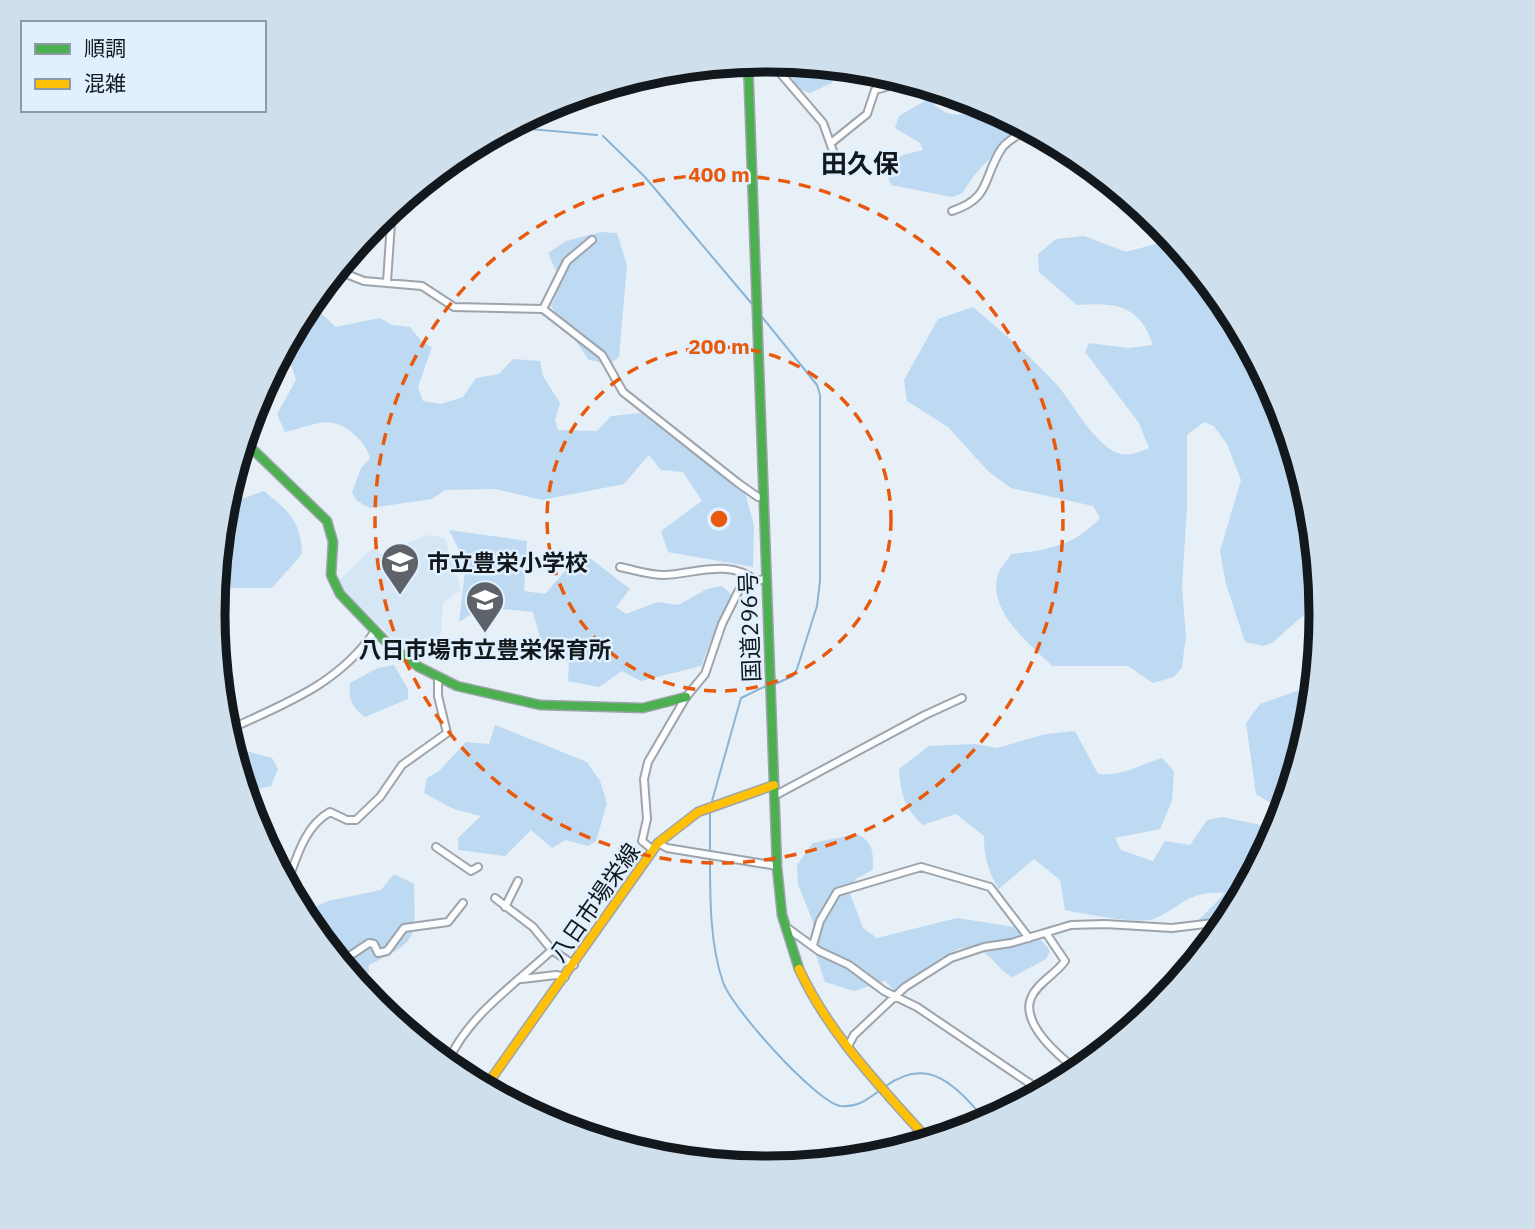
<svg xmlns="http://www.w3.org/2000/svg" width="1535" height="1229" viewBox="0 0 1535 1229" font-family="'IBM Plex Sans','Noto Sans JP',sans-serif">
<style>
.built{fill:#d5e6f4}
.green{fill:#bddaf2}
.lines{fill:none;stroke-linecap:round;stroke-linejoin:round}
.stream{stroke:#8ab4d5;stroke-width:2}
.street-casing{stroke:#9ea4ab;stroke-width:10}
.fast-casing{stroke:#9ea4ab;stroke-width:11}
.slow-casing{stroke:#9ea4ab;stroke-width:11}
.street{stroke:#fbfdfe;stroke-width:6}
.fast{stroke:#4caf50;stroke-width:8}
.slow{stroke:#ffc107;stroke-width:8}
.ring{fill:none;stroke:#e8590c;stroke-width:3.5;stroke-dasharray:12 9}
.labels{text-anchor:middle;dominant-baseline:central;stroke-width:5;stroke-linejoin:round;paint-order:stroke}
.poi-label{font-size:23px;font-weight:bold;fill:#13181d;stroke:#e0f0fe;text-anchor:start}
.street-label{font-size:23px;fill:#13181d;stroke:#e0f0fe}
.quarter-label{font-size:26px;font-weight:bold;fill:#13181d;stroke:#e0f0fe}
.rim{fill:none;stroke:#13181d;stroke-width:9}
.centre{fill:#e8590c;stroke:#e0f0fe;stroke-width:3.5}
.ring-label{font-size:21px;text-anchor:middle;font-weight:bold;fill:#e8590c;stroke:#e0f0fe;stroke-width:5;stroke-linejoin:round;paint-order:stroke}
</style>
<rect width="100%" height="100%" fill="#e7eff7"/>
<path class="built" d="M428,535L445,538L461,590L443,603L441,634L418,662L341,589L337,582L375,546L380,554Z"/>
<path class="green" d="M774,60L803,63L808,68H829L832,83L810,93L799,89Z
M928,99C940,110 949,118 966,113L971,99L1029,128L1028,134C1004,142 974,171 963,193L952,197L891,185L884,166L903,155L923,150L920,143L895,128L899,116Z
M601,232L617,233L627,265L619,357L609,364L589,360L551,306L561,282L548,253L566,241Z
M1084,236L1126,252L1163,242L1192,275L1229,306L1280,402L1312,507L1321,600L1272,643L1263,646L1245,642L1226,584L1220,551L1241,480L1227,444L1214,426L1204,422L1187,435V507L1182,587L1186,635L1182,667L1174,677L1153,683L1128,666H1052C1029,643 990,614 997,577C998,570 1007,561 1011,554C1048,550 1074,546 1100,518L1093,506L1011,488L988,471L948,427L907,401L904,380L938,319L973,307C1002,332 1031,356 1057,385C1075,406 1088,435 1113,451C1125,458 1137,453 1149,448L1139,423L1085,352L1089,343L1129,348L1153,345C1140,305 1116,302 1077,305L1039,272L1038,254L1056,239Z
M309,302L336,327L380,318L392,325L410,327L422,342L432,347L418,387L423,401L441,404L463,397L476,378L499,374L513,359L540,361L543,376L560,403L555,420L558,430L597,431L611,416L641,413L745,493L754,525L753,567L668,552L661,531L702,501L683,472L661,470L649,455L624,484L542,500L495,489L445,490L432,499L370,508L357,501L352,493L361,468L370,458C366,445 360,439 350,431C329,414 309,427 285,432L277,414L296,380L292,368L281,354Z
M264,491C288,511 301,520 302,554L272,588H229L214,596L225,499L236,501Z
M449,530L527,541L524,591L545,594L575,560L590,558L630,589L616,607L626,614L658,602L678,605L707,589L722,586L731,594L701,666L641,681L622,671L599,687L568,681L569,663L540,638L533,612L482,607L459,622L466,564Z
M394,665L408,689V699L365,717C352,708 348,698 350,683L378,668Z
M1315,689L1312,723L1280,827L1225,928L1199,920L1225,893C1186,890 1183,907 1153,919C1139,925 1082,913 1065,910L1060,880L1034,859L999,889C988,872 984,857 984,836L956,814L923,825C904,808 901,794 899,769L929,746L975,744L997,748L1046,734L1075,731L1098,774C1125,776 1138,765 1162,758L1174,771L1172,801L1160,829L1115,838L1121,850L1153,861L1165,841L1190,845L1207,820L1222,817L1276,828L1277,807L1256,794L1246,723L1260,704L1297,691Z
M495,725L587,762L600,781L607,803L596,841L588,846L566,840L552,848L531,830L505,856L458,850V838L481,816L454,809L424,793L427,778L439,771L466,742L489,744Z
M231,747L272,758L278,769L271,786L248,791L245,795Z
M857,834C874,843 873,852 873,870L857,878L848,888L863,928L877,938L957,918L1021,928L1042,941L1050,951L1046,959L1013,977C999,972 993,955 979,950C948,939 938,971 916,984C910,987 902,989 895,991L885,981L854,991L825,982L815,952L813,922L798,884L797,865L813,843Z
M394,874L414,884C415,939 420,940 369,965L367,998L301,913L328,901L381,890Z"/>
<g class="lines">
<path class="stream" d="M507,127L597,135
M603,136L645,177L752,304
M762,317L817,385L820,395V581L817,606L797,669L793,676L775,684
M712,801L741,698L766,686
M710,853V810
M710,859C710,898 710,945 723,982C731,1007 815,1101 840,1106C856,1108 867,1100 879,1091
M886,1086C931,1053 959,1090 988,1123"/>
<g class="street-casing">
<path id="street" d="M769,60L823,123L839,168
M831,143L867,114L875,90L900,83H917
M952,211C992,198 982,178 1002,148C1009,139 1020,134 1030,128
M336,270L364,281L422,286L454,307L543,309L602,355L623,392L738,483L758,497H764
M387,282L392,208
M543,309L567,261L592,240
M620,567C635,570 649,575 664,575C694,574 729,558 756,581
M226,731C283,704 337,686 375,631
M774,796L925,715L962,698
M658,843L667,848L777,866
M436,847L471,871L478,867
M653,850L642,841L647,819L644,779L648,762L686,697L705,674L722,624L739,590L746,584L767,578
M286,886C296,860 304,826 330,812L347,820H356L380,797L402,765L447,733L438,696V678
M495,898L533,927L552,950L574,965
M505,907L518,881
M786,927L819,951L849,965L884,991L917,1007L1044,1093
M1046,933L1065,961C1056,974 1037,983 1031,998C1020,1025 1062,1058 1080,1073
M315,934L325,940L330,952
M813,945L820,921L837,892L921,867L990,887L1029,938
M339,963L369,943L374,944L378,953L387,951L404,928L448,922L463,903
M522,979L556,975L565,977
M848,1046L854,1035L905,987L951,958L984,947L1011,943L1071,925L1105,924L1172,928L1230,921
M446,1065C469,1014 512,987 552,950"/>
</g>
<g class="fast-casing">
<path id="fast" d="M748,61L777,867L782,915L799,969
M243,440L327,521L333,542L331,575L340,594L387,643L419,667L457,686L540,705L643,708L686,697"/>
</g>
<g class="slow-casing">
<path id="slow" d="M799,969C830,1036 882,1088 930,1142
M484,1089L658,843L698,812L774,785"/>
</g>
<use href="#street" class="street"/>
<use href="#fast" class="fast"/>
<use href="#slow" class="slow"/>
</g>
<g class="ring">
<circle cx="719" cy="519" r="172"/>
<circle cx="719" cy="519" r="344"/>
</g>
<defs>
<g id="school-pin" transform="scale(2.0125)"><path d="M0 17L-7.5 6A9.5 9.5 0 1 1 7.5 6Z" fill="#5d6369" stroke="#e0f0fe"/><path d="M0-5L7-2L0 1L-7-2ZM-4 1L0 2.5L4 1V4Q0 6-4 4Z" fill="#fff"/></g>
</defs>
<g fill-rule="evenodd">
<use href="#school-pin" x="400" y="562"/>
<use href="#school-pin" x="485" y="600"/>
</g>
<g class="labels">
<g class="poi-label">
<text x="427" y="562">市立豊栄小学校</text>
<text x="485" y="649" text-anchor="middle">八日市場市立豊栄保育所</text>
</g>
<g class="street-label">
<text transform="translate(749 627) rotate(-92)">国道296号</text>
<text transform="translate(594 902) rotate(-55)">八日市場栄線</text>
</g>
<g class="quarter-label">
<text x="860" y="163">田久保</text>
</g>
</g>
<path d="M0 0H1535V1229H0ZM225 614a542 542 0 1 1 1084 0a542 542 0 1 1-1084 0Z" fill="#d0dfec" fill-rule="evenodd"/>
<path class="rim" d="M225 614a542 542 0 1 1 1084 0a542 542 0 1 1-1084 0Z"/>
<circle cx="719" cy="519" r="10" class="centre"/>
<g class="ring-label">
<text x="719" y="182">400 m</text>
<text x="719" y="354">200 m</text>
</g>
<rect x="21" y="21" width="245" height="91" fill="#e0f0fe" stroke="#8e9aa4" stroke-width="2"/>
<rect x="35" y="44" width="35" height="10" fill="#4caf50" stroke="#8e9aa4" stroke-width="2"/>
<text x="84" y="56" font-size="21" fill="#13181d">順調</text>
<rect x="35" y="79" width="35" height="10" fill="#ffc107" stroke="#8e9aa4" stroke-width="2"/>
<text x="84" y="91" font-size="21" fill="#13181d">混雑</text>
</svg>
